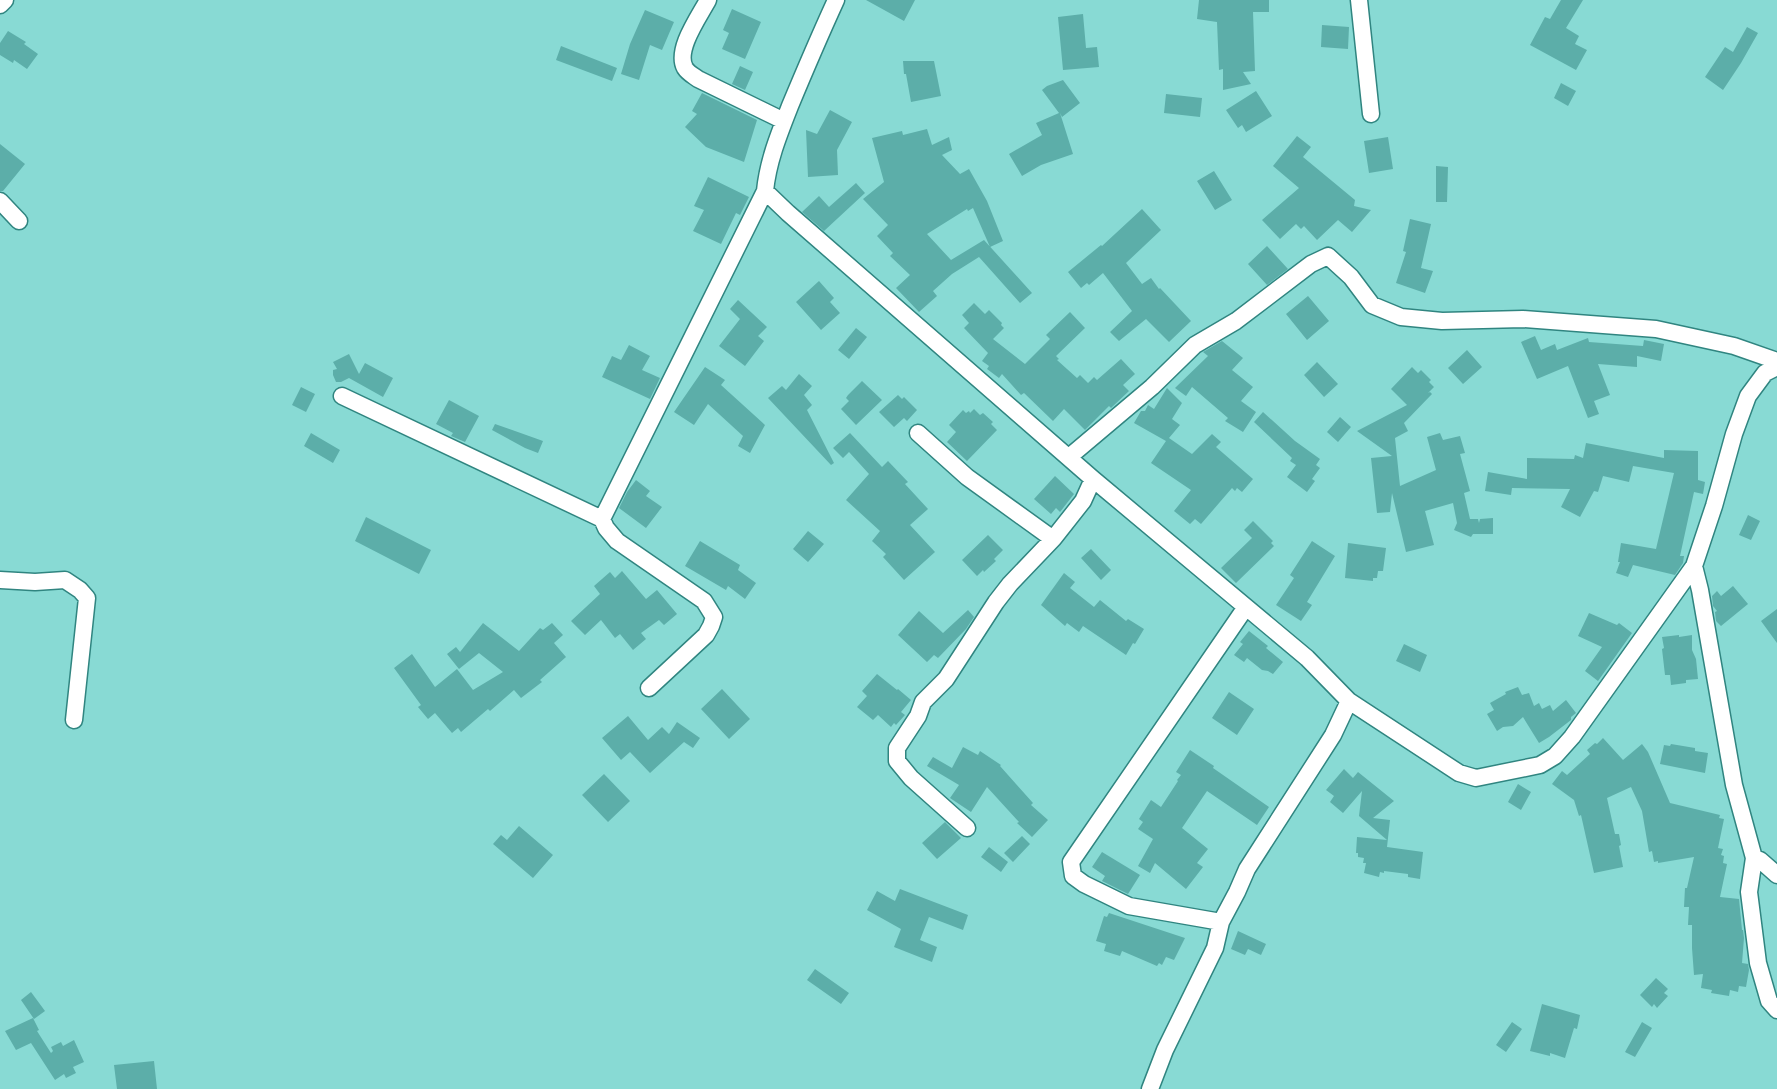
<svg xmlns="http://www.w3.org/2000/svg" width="1777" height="1089" viewBox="0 0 1777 1089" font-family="'Archivo Narrow',sans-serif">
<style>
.building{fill:#5caea9}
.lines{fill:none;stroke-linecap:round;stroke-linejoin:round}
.street-casing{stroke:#308580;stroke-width:19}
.street{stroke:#fff;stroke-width:16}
</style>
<rect width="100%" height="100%" fill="#88dad4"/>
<path class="building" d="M866,0H915L904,21Z
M1199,0H1269V12H1253L1255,71L1243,72L1251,84L1223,90V69L1219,70L1217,22L1197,19Z
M1561,0H1583L1566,28L1579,36L1575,44L1587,50L1576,70L1530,45L1545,17L1550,19Z
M732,9L761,22L745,59L722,49L729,33L723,30Z
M645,10L674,22L662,50L650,45L639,80L621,74L630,44Z
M1083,14L1086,48L1097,47L1099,67L1063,70L1058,17Z
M1322,25L1349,27L1348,49L1321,47Z
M1747,27L1758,33L1741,63L1723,90L1705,77L1725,47L1733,52Z
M8,31L26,42L24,44L38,54L27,69L14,60L13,63L0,55V43Z
M561,46L617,68L612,81L556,60Z
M903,61H934L941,96L911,102L906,74H904Z
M740,66L753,72L745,90L732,84Z
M1063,80L1080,103L1062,117L1060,113L1073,154L1041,165L1022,176L1009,154L1042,135L1036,123L1059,113L1042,90L1047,86Z
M1561,83L1576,91L1568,106L1554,98Z
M1256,91L1272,116L1246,132L1242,125L1238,128L1226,110Z
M702,93L757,120L744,162L706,147L685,127L697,114L692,111Z
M1166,94L1202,98L1200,117L1164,113Z
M830,110L852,122L837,150L838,175L808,177L806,130L817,134Z
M927,129L932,145L949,137L952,150L942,155L960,174L969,169L987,201L1003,241L990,247L973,208L968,211L967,209L927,234L951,260L984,240L1032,293L1020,303L979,257L952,274L933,291L937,296L919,312L896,288L910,275L890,256L893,253L877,236L888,225L863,199L884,182L872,138L902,131L903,135Z
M1297,136L1311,147L1303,157L1355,200L1354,206L1371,210L1352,232L1338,220L1317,240L1304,226L1301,229L1296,224L1280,239L1262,220L1299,188L1273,166Z
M1388,137L1393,169L1369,173L1364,141Z
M0,144L25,164L3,191H0Z
M1436,166L1448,167L1447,202H1436Z
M1214,171L1232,200L1215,210L1197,181Z
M708,177L749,197L740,215L736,213L721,244L693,231L704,210L694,206Z
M856,183L865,193L824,231L802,212L819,196L829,207Z
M1142,209L1161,230L1126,263L1142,284L1151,278L1159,289L1160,288L1191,321L1169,342L1146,319L1119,341L1110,332L1132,311L1103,273L1089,285L1087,283L1081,288L1068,272L1101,245L1102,246Z
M1410,219L1431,224L1421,268L1433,271L1425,293L1396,283L1406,252L1403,251Z
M1267,246L1288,269L1267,285L1248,264Z
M819,281L834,298L830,302L840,313L821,330L796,302Z
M1308,296L1329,321L1307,340L1286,314Z
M738,300L767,327L758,336L764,341L745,366L719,346L740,319L730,309Z
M974,303L985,314L989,310L1002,323L1001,325L1004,328L993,339L1025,364L1050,339L1046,335L1070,312L1085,328L1056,356L1059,359L1057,360L1077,378L1080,375L1088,383L1094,377L1097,380L1121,359L1135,374L1123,385L1129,391L1111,408L1109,406L1085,430L1064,409L1053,421L1024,393L1021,395L1002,374L999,378L987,369L989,366L982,361L988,353L964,328L969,323L962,315Z
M856,328L867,337L849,359L838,350Z
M1535,336L1541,350L1555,344L1557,350L1588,338L1589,342L1643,346L1644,340L1664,344L1661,361L1637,356V367L1598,364L1610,395L1594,401L1599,414L1588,418L1568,366L1537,379L1521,342Z
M1222,341L1243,358L1232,370L1253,387L1241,401L1256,412L1243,432L1225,421L1228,418L1192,387L1186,396L1175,388L1208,356L1203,352Z
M629,345L650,356L642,370L660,378L650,399L602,377L612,356L621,360Z
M1467,350L1482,367L1463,384L1448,368Z
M349,354L359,374L365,363L393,378L383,397L349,378L341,382H336L333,375V370L337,369L333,362Z
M1317,362L1338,384L1324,397L1304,375Z
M705,367L725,380L721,385L765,425L750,453L738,446L743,436L708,404L694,425L674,412Z
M1412,367L1418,373L1421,370L1431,380L1429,382L1434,387L1428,393L1430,392L1432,394L1404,423L1408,431L1395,438L1400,486L1436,470L1427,437L1440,433L1443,440L1460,436L1465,453L1460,454L1470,491L1464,493L1470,519H1478L1479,523L1480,519L1493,518V534H1473L1471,537L1454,530L1457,523L1453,503L1425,511L1434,545L1406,552L1392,493L1390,512L1377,513L1371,458L1392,456L1357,431L1407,405L1391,389Z
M799,374L812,386L804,395L812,405L807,410L834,463L831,465L768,398L782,386L786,390Z
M862,381L882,400L856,425L841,409L849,401L846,398L848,395Z
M301,387L315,394L306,412L292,405Z
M1167,388L1182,403L1172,419L1180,425L1169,438L1192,454L1212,434L1221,442L1216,447L1253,479L1242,492L1237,488L1235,491L1232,488L1201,524L1195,519L1190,524L1174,511L1191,490L1151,463L1166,441L1134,423L1141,411H1145L1148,405L1154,409Z
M898,395L902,399L904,397L917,410L907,421L904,418L894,427L879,412Z
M449,400L479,416L465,442L451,436L453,433L436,424Z
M974,409L980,415L983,413L993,422L991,424L997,430L967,461L947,442L956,432L949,425L963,410L966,413L969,411L970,413Z
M1263,412L1295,441L1320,459L1316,465L1320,468L1312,479L1315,481L1307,492L1287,477L1296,465L1290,461L1292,458L1254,422Z
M1340,417L1351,427L1338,442L1327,432Z
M495,424L543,441L538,453L525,448L492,430Z
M311,433L340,450L333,463L304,446Z
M850,433L882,467L888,461L908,482L905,484L928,509L910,525L935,552L904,580L883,557L886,554L872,541L880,531L846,500L869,474L849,452L843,458L833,448Z
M1586,443L1664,458V450L1698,451V480L1705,482L1703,494L1694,492L1680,556H1684L1683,563L1675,575L1633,565L1628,577L1616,573L1620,562H1618L1621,543L1656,549L1674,473L1633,466L1629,482L1603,476L1598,492L1594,491L1580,517L1561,507L1570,489L1512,488L1511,495L1485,491L1488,472L1527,479V458L1574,459L1575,455L1583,458Z
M1055,476L1074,494L1060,512L1056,508L1051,514L1034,499Z
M636,480L650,491L646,496L662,507L646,528L619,508L627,492Z
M1748,515L1760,521L1751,540L1739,535Z
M366,517L431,550L419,574L355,541Z
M1253,521L1273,541L1271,543L1274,546L1236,583L1221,568L1252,538L1244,530Z
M808,531L824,544L808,562L793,549Z
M988,535L1003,550L994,559L996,561L984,572L983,570L977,576L962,560Z
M700,541L740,565L738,570L756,583L745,599L728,586L726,590L685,566Z
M1312,541L1335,556L1307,602L1312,605L1301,621L1276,605L1294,578L1290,575Z
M1348,543L1386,548L1383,571H1378L1377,578H1373V581L1345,578Z
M1091,549L1111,570L1101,580L1081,558Z
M622,571L646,599L657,590L677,614L664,625L659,620L641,633L646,639L633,650L620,634L615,638L601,620L585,635L571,621L600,594L594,586L610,572L615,578Z
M1064,573L1075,582L1070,588L1094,607L1100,600L1126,621L1128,619L1144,629L1135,644L1133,643L1126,655L1083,626L1079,632L1067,623L1065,626L1041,605Z
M1733,586L1748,604L1721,626L1716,621L1715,612L1717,611L1713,606L1712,596L1717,591L1721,596Z
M1777,609V643L1761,621Z
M968,610L974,617L966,629L938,658L934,655L927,662L898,635L919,611L943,633Z
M1589,613L1617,625L1619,623L1632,633L1598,681L1585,671L1602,647L1578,636Z
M483,623L519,651L540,628L543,630L552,623L563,635L554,643L566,657L540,680L542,682L521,698L514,690L490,711L488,709L461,732L458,728L452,733L435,713L428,719L418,707L421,705L394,668L412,654L435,687L457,669L473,690L503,672L479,653L459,669L447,654L456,647L460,652Z
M1249,631L1268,646L1266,648L1283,662L1273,674L1268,671L1262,670L1247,658L1244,662L1234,655L1243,644L1240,642Z
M1679,635V637L1692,635V650L1696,659L1698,679L1686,680V683L1671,685L1670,675H1665L1662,649L1664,648L1662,637Z
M1404,644L1427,655L1420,672L1396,661Z
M877,674L897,690L898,689L911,700L901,712L905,715L896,725L894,723L891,727L878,715L873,720L857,707L867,696L862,691Z
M1518,687L1522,695L1529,693L1534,706L1539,703L1542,709L1550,705L1553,711L1566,700L1576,713L1571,717V720L1549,737L1539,743L1523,717L1513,726L1503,727L1497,731L1487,714L1494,710L1490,703L1506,694L1505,692Z
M722,689L750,719L729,739L701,709Z
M1229,692L1254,709L1237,735L1212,718Z
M628,716L648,740L662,727L669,734L677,722L700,738L693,748L684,742L650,773L630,752L621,760L602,738Z
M1603,738L1623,760L1642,744L1648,752L1670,803L1720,815L1719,818L1724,819L1718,848L1723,849L1721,855L1724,856L1723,863L1727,864L1720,897L1739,899L1742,930H1743L1744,938L1742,963L1748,964L1749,970L1746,987L1739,986L1738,992L1730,990L1729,996L1711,993L1712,990L1701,988L1703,974L1694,975L1692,948V925H1688L1689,907H1684L1685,888H1687L1694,857L1658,863V861L1654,862L1652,851L1649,852L1642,811L1631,787L1607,798L1615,834H1619L1621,845L1619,846L1623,867L1594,873L1581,815L1579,816L1574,800L1552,784L1562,771L1567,775L1590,754L1587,750L1595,743L1597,744Z
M1671,744L1695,748V751L1708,753L1705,773L1660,764L1664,745L1670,746Z
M963,747L978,755L980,751L1001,765L1000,766L1033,803L1031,805L1048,820L1032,837L1017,823L1019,822L987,787L971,812L950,798L959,785L927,766L933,757L952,768Z
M1190,750L1214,766L1213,768L1269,807L1257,825L1207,791L1182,828L1208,849L1197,863L1203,867L1186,889L1155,863L1150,873L1138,866L1153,839L1138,829L1143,822L1139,819L1151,800L1161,807L1178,781L1177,780L1181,775L1176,772Z
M1344,769L1353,778L1358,772L1394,801L1373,818L1390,820L1387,847L1423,852L1420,879L1408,877V874L1384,871V873L1380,872L1379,877L1364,873L1366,863H1363L1364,858L1358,857V853H1356L1357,837L1387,840L1359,816L1362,791L1343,813L1330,802L1334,796L1326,790Z
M604,774L630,801L608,822L582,795Z
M1518,784L1531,792L1521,810L1508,802Z
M945,822L961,838L937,859L922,843Z
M519,826L553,855L533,878L493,844L501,835L507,840Z
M1022,836L1030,844L1013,862L1004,853Z
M989,847L1008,862L1001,872L981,857Z
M1102,852L1140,875L1128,894L1102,881L1105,876L1092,867Z
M900,889L968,915L963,930L929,917L920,940L937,947L932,962L894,947L901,929L867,910L877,891L895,901Z
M1109,913L1185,938L1174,960L1166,957L1162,965L1159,963L1157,966L1122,951L1120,956L1104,951L1106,944L1096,941L1104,916L1107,917Z
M1238,931L1266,944L1261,955L1248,949L1245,955L1231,949Z
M815,969L849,993L841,1004L807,980Z
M1656,978L1668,989L1664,993L1668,996L1657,1008L1654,1004L1652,1007L1640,995Z
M31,992L45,1011L34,1019L21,1000Z
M1542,1004L1580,1015L1577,1029L1574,1028L1565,1058L1550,1053V1056L1530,1051Z
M33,1018L39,1030L37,1031L51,1053L53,1051L51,1047L61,1042L63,1046L74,1040L84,1062L73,1067L76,1073L66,1078L64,1074L55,1080L31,1043L16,1050L5,1031Z
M1512,1022L1522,1029L1506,1052L1496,1045Z
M1642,1022L1652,1028L1635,1057L1625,1052Z
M154,1061L157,1089H117L114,1065Z"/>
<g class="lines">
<g class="street-casing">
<path id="street" d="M708,0C699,17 675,50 685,68C688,73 694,76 698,79L784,121
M1359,0L1371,114
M0,5L5,0
M765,191L788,213L1093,479L1307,658L1349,701L1333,735L1247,869L1237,892L1221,922L1215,948L1165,1050L1150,1089
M0,201L19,221
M1777,367L1765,373L1748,396L1734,434L1714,506L1694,566L1700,590L1734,785L1754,858L1760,860L1777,875
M342,396L602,519
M918,433L967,477L1053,539
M1069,457L1152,387L1195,345L1236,321L1311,264L1328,256L1351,277L1372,305L1401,317L1442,321L1523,319L1656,329L1734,346L1777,361
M0,580L35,582L65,580L80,590L87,598L74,720
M649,688L706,635L711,626L714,617L704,601L617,541L606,528L602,519L765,191C768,161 779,134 790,106C805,70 820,35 836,0
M1349,701L1459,773L1476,778L1540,765L1555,756L1572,737L1694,566
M967,828L911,778L897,761V748L918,716L923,702L946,679L996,602L1010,584L1053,539L1083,501L1093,479
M1754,858L1749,892L1758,963L1769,1001L1777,1010
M1221,922L1129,906L1084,884L1073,876L1071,862L1246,607"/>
</g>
<use href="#street" class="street"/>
</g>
</svg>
